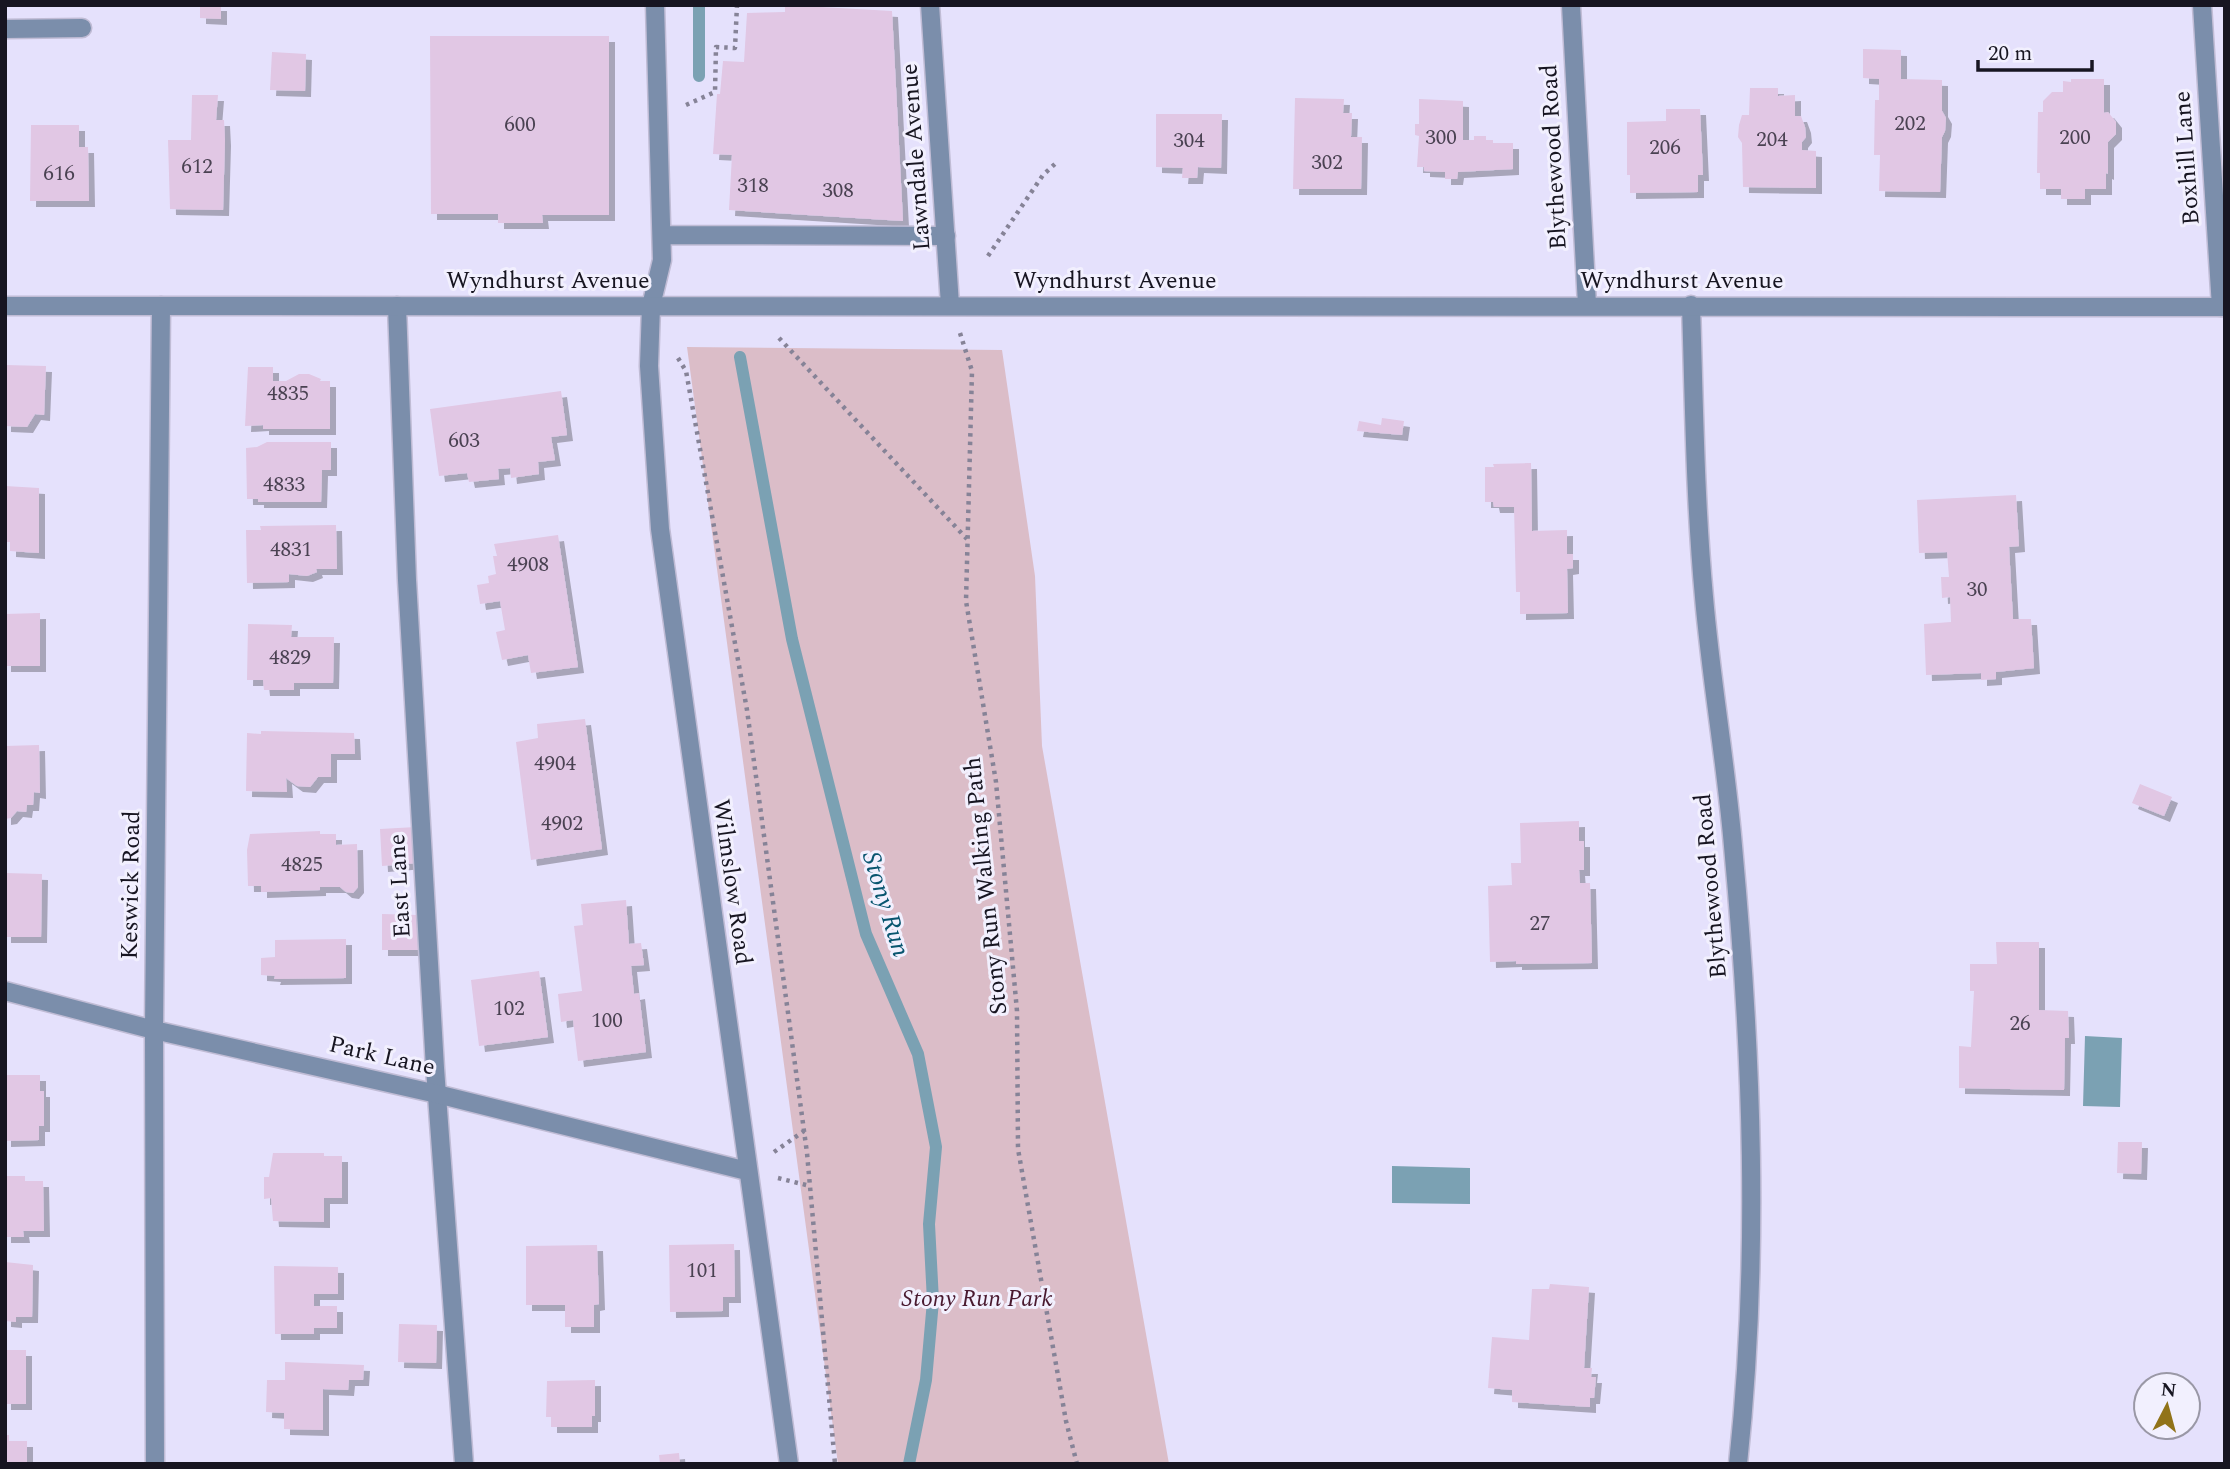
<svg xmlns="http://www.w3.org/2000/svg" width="2230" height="1469" viewBox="0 0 2230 1469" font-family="Spectral,serif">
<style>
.green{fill:#dbbdc8}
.water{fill:#7ba1b3}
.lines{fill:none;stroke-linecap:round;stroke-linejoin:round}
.stream{stroke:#7ba1b3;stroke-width:12}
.building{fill:#e1c7e4;filter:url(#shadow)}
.service-casing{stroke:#c0bcd5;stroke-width:21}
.minor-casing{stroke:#c0bcd5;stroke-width:21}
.tertiary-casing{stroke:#c0bcd5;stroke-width:21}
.path{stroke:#868397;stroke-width:4.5;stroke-dasharray:3.5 5;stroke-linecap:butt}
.service{stroke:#7b8eab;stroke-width:18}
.minor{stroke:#7b8eab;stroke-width:18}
.tertiary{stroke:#7b8eab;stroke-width:18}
.labels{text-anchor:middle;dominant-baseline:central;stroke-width:6;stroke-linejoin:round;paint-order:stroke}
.number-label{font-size:21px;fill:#4a4252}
.street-label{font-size:24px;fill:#171521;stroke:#f2f0fe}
.park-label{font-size:24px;font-style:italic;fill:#49192f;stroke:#f2f0fe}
.water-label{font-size:26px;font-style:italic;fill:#08556f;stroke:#f2f0fe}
</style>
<defs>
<filter id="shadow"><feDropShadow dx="6" dy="6" stdDeviation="0" flood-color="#0004"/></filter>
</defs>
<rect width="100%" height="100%" fill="#e5e1fc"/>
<path class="green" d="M687,347L1002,350L1035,576L1042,746L1169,1464H838Z"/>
<path class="water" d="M2085,1036L2122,1038L2120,1107L2083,1106Z
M1392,1166L1470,1168V1204L1392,1203Z"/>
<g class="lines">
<path class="stream" d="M699,5V76
M740,357L792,639L866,934L918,1054L936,1147L929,1224L933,1301L926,1380L909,1464"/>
</g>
<path class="building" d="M200,5H221V19L200,18Z
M785,5L892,11L903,221L729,210L732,155L713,154L717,94H720L723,61L744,62L747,13L785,12Z
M430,36H609V215H542L543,223H498V214H431Z
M1863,49L1901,50V79L1942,80V111L1946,118L1945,131L1942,137L1940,192L1879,191L1880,155H1874L1875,100H1879V79L1863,78Z
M272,52L306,54L305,91L270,90Z
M2071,79H2104V113L2108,112L2116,122V134L2108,142V174L2106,173V189H2085V199H2061V189H2040V173H2037L2038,112H2043V101L2052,92H2063V81L2071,82Z
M1750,88H1778V96L1795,95V116H1801L1805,127L1806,137L1802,142V150L1816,151V188L1743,187L1742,143L1738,137L1739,125L1742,115H1749Z
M192,95H218L216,120H224L225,140L223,210L170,209L168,140H191Z
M1295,98L1344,99L1343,113H1352L1351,137H1362L1361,189H1293Z
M1419,99L1463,101V140H1474V136H1486V140H1493V143H1513V169L1458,172L1457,179H1445V172L1424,171V167H1417L1419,136L1415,135V124H1419Z
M1666,109H1700L1703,175H1698V192L1630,193V175H1627V122L1666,121Z
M1156,114H1222L1221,168L1198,167L1197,178H1182L1183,168L1156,167Z
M31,125H79V147H88L89,201H30Z
M5,365L46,366L44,415L35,414L27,427L5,426Z
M248,367H273V381H286L299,374H309L321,379L320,381H330V429H263V425L245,426Z
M561,391L567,435L551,437L555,460L538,462L539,474L511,478L510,468L498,469L499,479L469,482L467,473L439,476L430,409Z
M1382,418L1404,421L1402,435L1357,431L1359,421L1381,425Z
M267,442H331V470H322L321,502H258V499H247L246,448L257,447Z
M1531,463L1532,531L1567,530V554H1573V568L1567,569L1568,613L1520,614V592H1516L1514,507H1494L1493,502H1485V467H1494L1493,464Z
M5,486L39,488V553L10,551V542H5Z
M2016,495L2019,546L2009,547L2013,619H2031L2034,668L1996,672V679L1981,680V673L1926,675L1924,624L1951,622L1950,597L1942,598L1941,577H1949L1947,552L1919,553L1917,500Z
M336,525L337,569H316L317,572L307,576L289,574V582L247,583L246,530H261L260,526Z
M558,535L578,667L531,673L528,655L502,660L496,632L505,630L500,601L480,604L477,585L489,583L488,576L496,574L493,556H497L494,544Z
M40,613V666H5V614Z
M248,624L292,625L291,637H334L333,683H294V690H264L263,680H247Z
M585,719L602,849L531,860L516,742L538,738L537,724Z
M261,731L354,733L355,754H331V777H318L310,787L297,786L286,778L287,792L246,791L247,733L261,734Z
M39,745L40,793L34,792L33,805H27L26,812L17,811L11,818L5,819V746Z
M2140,784L2172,797L2164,816L2132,803Z
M1579,821V841H1584V870H1579L1580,883H1590L1592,963L1516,964V961L1490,962L1488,886L1512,885L1511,863H1521L1520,823Z
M416,827L418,863L382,866L380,829Z
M320,831V834H336V845L357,844L358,887L353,893L346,892L340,887H320V890L261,892V886H248L247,850L250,834Z
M5,873L42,874L41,937H5Z
M626,900L629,944L641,943L644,965L631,966L634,994L639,993L646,1052L578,1061L573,1020L561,1022L558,994L582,991L574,926L583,925L581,904Z
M382,914L418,915V950H382Z
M346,939V978L274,979L275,976L261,975V958L275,957V940Z
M1996,942H2039V1010L2068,1011L2069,1038H2065L2064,1090L1959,1088V1046L1971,1047L1974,991H1970V964H1997Z
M539,971L548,1037L479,1046L471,980Z
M5,1075H40V1091H44V1126H39V1140L5,1141Z
M2118,1142H2142L2141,1174L2117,1173Z
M273,1153H324V1156H342V1198H324V1222L273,1221L271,1198L264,1199V1177H269Z
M5,1176H25V1181H43L44,1231H23L24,1237H5Z
M734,1244L735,1297H723V1311L670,1312L669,1245Z
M597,1245L599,1304L594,1305V1327H565V1305H526V1246Z
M5,1262L33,1265L32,1317H16V1322L5,1321Z
M274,1266L338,1267V1294H314V1306H337V1328H314V1334H275Z
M1550,1284L1589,1287L1584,1368H1592L1591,1377H1596L1594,1398H1590V1407L1512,1402V1390L1488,1388L1492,1337L1529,1340L1532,1289H1549Z
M399,1324L437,1325L436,1363L398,1362Z
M5,1350H26V1404H5Z
M285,1362L364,1365L363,1380H349L348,1390L323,1389V1430L284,1429V1413L266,1412L267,1380H285Z
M595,1380V1416H592V1427H551V1417H546L547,1381Z
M5,1435H9V1441H27V1464H5Z
M679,1453L680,1464H660L659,1455Z"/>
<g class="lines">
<g class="service-casing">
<path id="service" d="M5,29L82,28
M662,235L946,236
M397,306L407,580L435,1068L464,1464
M651,306L662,260L655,5"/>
</g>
<g class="minor-casing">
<path id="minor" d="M930,5L950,305
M1571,5L1587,305
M2202,5L2221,307
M1691,305C1694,402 1695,500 1704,597C1711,680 1726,763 1733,846C1752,1052 1760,1258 1738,1464
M651,306L649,366L660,529L789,1464
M5,991L154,1030L437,1094L747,1171
M155,1464L154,1030L161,306"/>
</g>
<g class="tertiary-casing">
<path id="tertiary" d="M5,306L2225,307"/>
</g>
<path class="path" d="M686,105L715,92L716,47L735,48L737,5
M988,256L1043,175L1056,163
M960,333L972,371L966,601L996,782L1017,1011L1018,1149L1066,1421L1077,1464
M779,338L967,539
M678,358L686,371L747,710L807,1153L835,1464
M774,1152L804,1131
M778,1178L810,1186"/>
<use href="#service" class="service"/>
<use href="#minor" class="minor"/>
<use href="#tertiary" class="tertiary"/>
</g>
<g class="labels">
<g class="number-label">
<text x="1910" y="124">202</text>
<text x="520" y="125">600</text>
<text x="1441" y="138">300</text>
<text x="2075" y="138">200</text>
<text x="1772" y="140">204</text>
<text x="1189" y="141">304</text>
<text x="1665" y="148">206</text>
<text x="1327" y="163">302</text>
<text x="197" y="167">612</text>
<text x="59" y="174">616</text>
<text x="753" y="186">318</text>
<text x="838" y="191">308</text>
<text x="288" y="394">4835</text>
<text x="464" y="441">603</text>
<text x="284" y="485">4833</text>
<text x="291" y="550">4831</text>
<text x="528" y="565">4908</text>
<text x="1977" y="590">30</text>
<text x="290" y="658">4829</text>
<text x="555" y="764">4904</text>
<text x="562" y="824">4902</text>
<text x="302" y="865">4825</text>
<text x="1540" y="924">27</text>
<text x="509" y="1009">102</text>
<text x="607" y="1021">100</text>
<text x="2020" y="1024">26</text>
<text x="702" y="1271">101</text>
</g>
<g class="street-label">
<text transform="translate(916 157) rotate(-94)">Lawndale Avenue</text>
<text transform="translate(1554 157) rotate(-93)">Blythewood Road</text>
<text transform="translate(2187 158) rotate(-94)">Boxhill Lane</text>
<text x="548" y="281">Wyndhurst Avenue</text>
<text x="1115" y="281">Wyndhurst Avenue</text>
<text x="1682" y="281">Wyndhurst Avenue</text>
<text transform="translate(732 882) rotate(82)">Wilmslow Road</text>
<text transform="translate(131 885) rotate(-89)">Keswick Road</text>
<text transform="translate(400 886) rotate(-93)">East Lane</text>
<text transform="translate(986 886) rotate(-96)">Stony Run Walking Path</text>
<text transform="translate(1711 886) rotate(-95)">Blythewood Road</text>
<text transform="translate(382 1056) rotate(13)">Park Lane</text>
</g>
<g class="park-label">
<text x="977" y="1299">Stony Run Park</text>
</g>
<g class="water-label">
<text transform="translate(886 904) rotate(73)">Stony Run</text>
</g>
</g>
<rect width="2230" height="1469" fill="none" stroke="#171521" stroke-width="14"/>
<g transform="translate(2167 1406) rotate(6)"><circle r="33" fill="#f2f0fe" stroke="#9a98a6" stroke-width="2"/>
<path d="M0-5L12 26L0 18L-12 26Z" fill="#917319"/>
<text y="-10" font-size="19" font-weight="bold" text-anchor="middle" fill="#171521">N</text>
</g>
<path d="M1978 60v10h114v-10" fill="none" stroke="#171521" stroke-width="3.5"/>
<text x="1988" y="60" font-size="21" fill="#171521" stroke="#f2f0fe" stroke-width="5" paint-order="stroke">20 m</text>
</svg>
